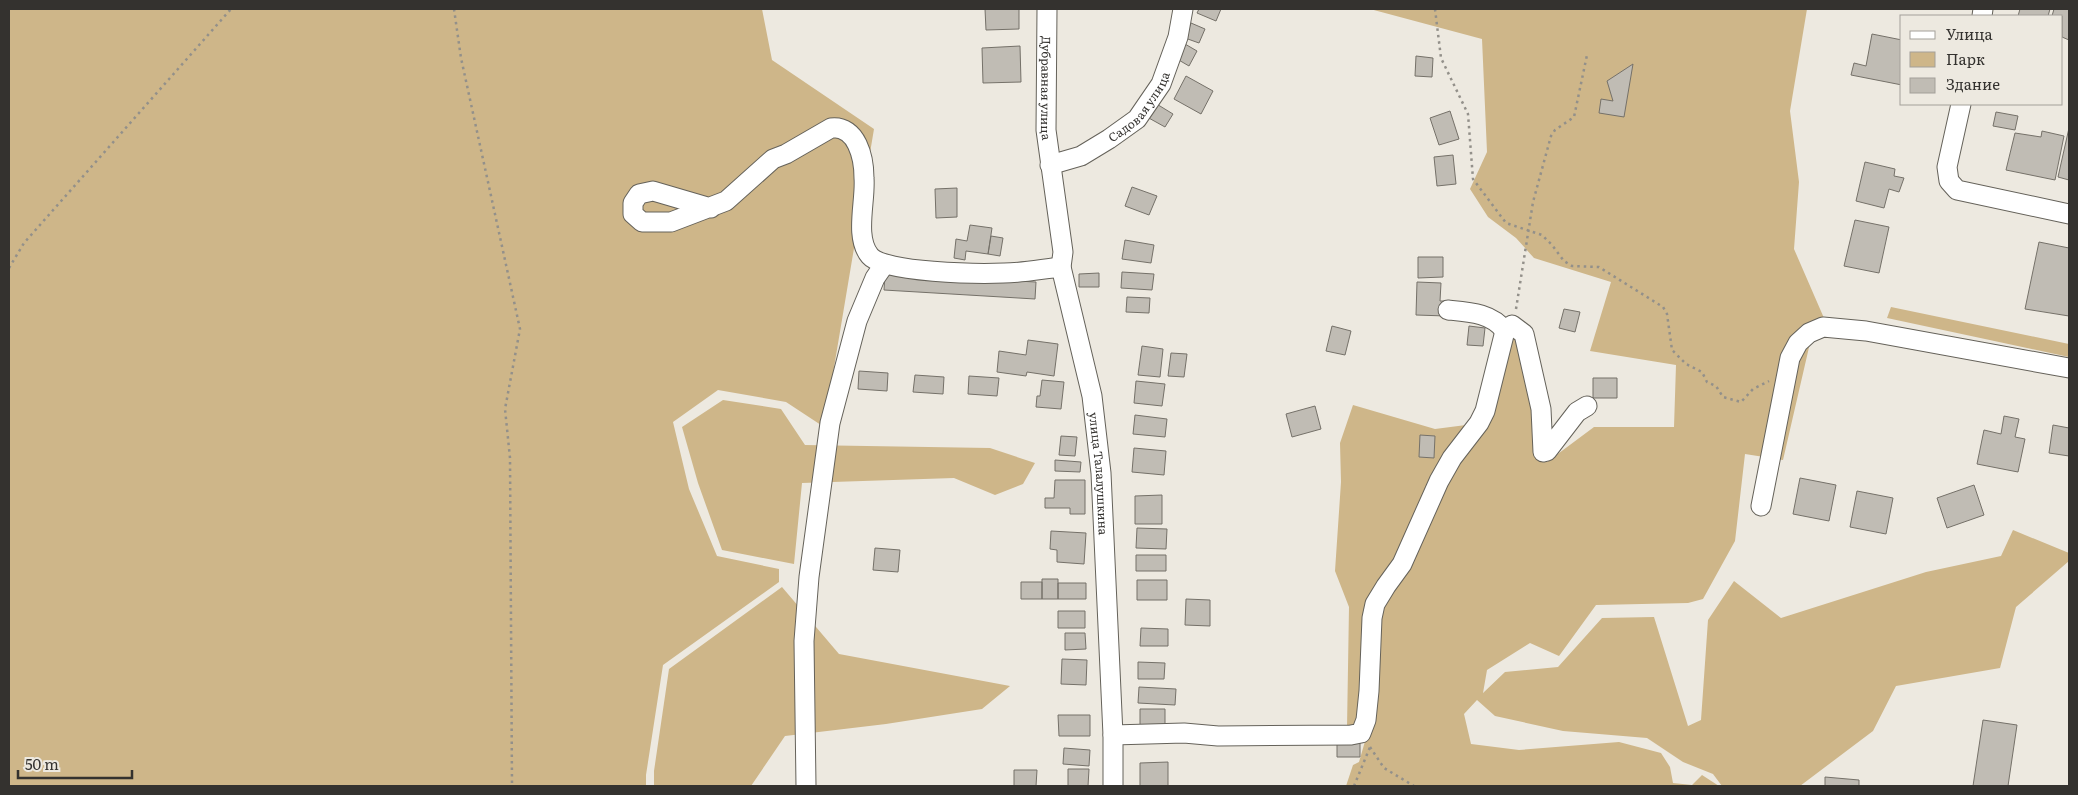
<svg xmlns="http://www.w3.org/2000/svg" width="2078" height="795" viewBox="0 0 2078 795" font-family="Literata,serif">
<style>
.green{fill:#ceb689}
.building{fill:#c0bcb4;stroke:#757169}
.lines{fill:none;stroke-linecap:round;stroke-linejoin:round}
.minor-casing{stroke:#65625a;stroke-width:21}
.path{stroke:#93908a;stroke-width:2.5;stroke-dasharray:2.5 4;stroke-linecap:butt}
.minor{stroke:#fff;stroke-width:19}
.labels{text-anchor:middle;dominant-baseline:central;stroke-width:4.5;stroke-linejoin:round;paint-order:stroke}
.street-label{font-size:12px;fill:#34322f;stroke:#ede9e0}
</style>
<rect width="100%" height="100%" fill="#ede9e0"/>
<path class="green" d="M9,9H762L772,60L874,129L824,427L786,402L718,390L673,422L689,489L717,556L779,569V582L663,665L646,775V786H9Z
M1370,9H1807L1790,111L1799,182L1794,249L1827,325L1810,343L1783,460L1745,454L1735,541L1703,599L1688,603L1596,605L1559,656L1530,643L1487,670L1483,693L1505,672L1558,667L1602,618L1654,617L1688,726L1701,720L1708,620L1734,581L1781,618L1926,572L2001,556L2013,530L2069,553V561L2016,607L2000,668L1896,686L1873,731L1800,786H1722L1713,774L1683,762L1647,738L1563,731L1495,716L1477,700L1464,714L1471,744L1519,750L1619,742L1661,753L1670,767L1673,783L1692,785L1702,775L1719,786H1346L1353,765L1359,762L1368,731L1347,728L1349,607L1335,571L1341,482L1340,443L1353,405L1435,429L1466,425L1480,430L1508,335L1520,336L1539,456L1547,462L1594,427H1674L1676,365L1590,351L1611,282L1534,258L1516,238L1488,217L1470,189L1487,152L1482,39Z
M1891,307L2069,344V357L1887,318Z
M723,400L781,409L805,445L990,448L1035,463L1023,484L995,495L954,478L802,483L794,564L722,550L698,483L682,427Z
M782,587L839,654L1010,686L982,709L886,724L785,736L751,786H654V771L669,669Z"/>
<path class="building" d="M985,9H1019V29L986,30Z
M1199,9H1221L1216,21L1197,13Z
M2020,9H2050L2048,16H2018Z
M2054,9H2069V40L2062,37V16H2052Z
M1191,23L1205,29L1199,43L1185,38Z
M1872,34L1902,40V85L1851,75L1854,63L1866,66Z
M1185,44L1197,51L1189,66L1177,59Z
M1020,46L1021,82L983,83L982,48Z
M1416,56L1433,58L1432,77L1415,76Z
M1633,64L1624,117L1599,113L1601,99L1613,101L1607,81Z
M1186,76L1213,91L1201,114L1174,99Z
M1155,103L1173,114L1165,127L1147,117Z
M1450,111L1459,139L1439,145L1430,118Z
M1996,112L2018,116L2015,130L1993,126Z
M2069,128V180L2058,177Z
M2042,131L2064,136L2055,180L2006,170L2015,133L2041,137Z
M1453,155L1456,184L1437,186L1434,157Z
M1865,162L1895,169L1894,176L1904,178L1899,192L1889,189L1884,208L1856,201Z
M1132,187L1157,196L1149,215L1125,206Z
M957,188V217L936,218L935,189Z
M1855,220L1889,227L1879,273L1844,266Z
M970,225L992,228L988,254L966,251L965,260L954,258L956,239L967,241Z
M991,236L1003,238L1000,256L988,254Z
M1125,240L1154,245L1151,263L1122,259Z
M2039,242L2069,248V316L2025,309Z
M1418,257H1443V277L1418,278Z
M1122,272L1154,274L1152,290L1121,288Z
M1099,273V287H1079V274Z
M885,274L1036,282L1035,299L884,290Z
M1417,282L1441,283L1440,301H1446V316L1416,315Z
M1127,297L1150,298L1149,313L1126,312Z
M1564,309L1580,312L1575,332L1559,328Z
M1332,326L1351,331L1345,355L1326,351Z
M1469,326L1485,328L1483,346L1467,345Z
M1028,340L1058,344L1054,376L1027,372L1026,376L997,372L999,351L1026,355Z
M1142,346L1163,349L1160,377L1138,375Z
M1171,353L1187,354L1184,377L1168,376Z
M859,371L888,373L887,391L858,389Z
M915,375L944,377L943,394L913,392Z
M969,376L999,378L997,396L968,394Z
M1593,378H1617V398H1593Z
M1042,380L1064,382L1061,409L1036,407L1037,396H1040Z
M1136,381L1165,384L1162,406L1134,403Z
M1315,406L1321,429L1292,437L1286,414Z
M1135,415L1167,419L1165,437L1133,434Z
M2004,416L2019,419L2015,437L2025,439L2018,472L1977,464L1984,430L2001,434Z
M2053,425L2069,428V456L2049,453Z
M1420,435L1435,436L1434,458L1419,457Z
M1061,436L1077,437L1075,456L1059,455Z
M1134,448L1166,451L1164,475L1132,472Z
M1055,460L1081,462L1080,472L1055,471Z
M1800,478L1836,485L1829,521L1793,514Z
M1055,480H1085V514H1070V508H1045V498H1054Z
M1974,485L1984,515L1947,528L1937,498Z
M1857,491L1893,498L1886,534L1850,527Z
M1162,495V524H1135V496Z
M1137,528L1167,529L1166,549L1136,548Z
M1051,531L1086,533L1084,564L1057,562V550L1050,549Z
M875,548L900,550L898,572L873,570Z
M1136,555H1166V571H1136Z
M1042,579H1058V599H1042Z
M1137,580H1167V600H1137Z
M1021,582H1042V599H1021Z
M1058,583H1086V599H1058Z
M1186,599L1210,600V626L1185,625Z
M1058,611H1085V628H1058Z
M1141,628L1168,629V646H1140Z
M1065,633H1085L1086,649L1065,650Z
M1062,659L1087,660L1086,685L1061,684Z
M1138,662L1165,663L1164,679H1138Z
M1139,687L1176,689L1175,705L1138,703Z
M1140,709H1165V727H1140Z
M1058,715H1090V736H1059Z
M1983,720L2017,725L2008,786H1973Z
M1337,740L1360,741V757H1337Z
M1064,748L1090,750L1089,766L1063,764Z
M1168,762V786H1140V763Z
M1068,769H1089L1088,786H1068Z
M1014,770H1037L1036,786H1014Z
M1825,777L1859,780V786H1825Z"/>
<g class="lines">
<g class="minor-casing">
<g id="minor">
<path id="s1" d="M1047,9L1046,130L1063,252L1061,267L1092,396L1101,473L1113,735V786"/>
<path d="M1982,16L1983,9"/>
<path d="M1961,104L1947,167L1949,181L1957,190L2069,214"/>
<path id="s2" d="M1050,165L1081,156L1109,139L1137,119L1161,84L1178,37L1183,9"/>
<path d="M711,208L653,191L639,194L633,203V214L642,222H671L726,201L773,159L786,154L831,128C857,125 864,158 864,178C866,201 854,237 870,256C884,273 980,274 1004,273C1023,273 1042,269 1061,267"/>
<path d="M1448,310C1469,312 1492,313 1505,331"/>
<path d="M1761,506L1790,358L1798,343L1809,333L1823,327L1866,331L2069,368"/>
<path d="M1113,735L1184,733L1218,736L1351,735L1361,733L1366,720L1369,691L1372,618L1375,604L1386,586L1402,564L1439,481L1452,458L1479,423L1485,411L1505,331L1512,325L1524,334L1541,409L1543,452L1547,451L1577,412L1587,406"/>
<path d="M806,786L804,641L809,577L830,423L857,321L875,278L884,265"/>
</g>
</g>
<path class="path" d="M454,9L461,58L520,329L505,409L510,458L512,786
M1435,9L1441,58L1468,114L1473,179L1506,223L1542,235L1552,245L1564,261L1572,266L1599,267L1663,307L1667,314L1672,350L1686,364L1702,372L1707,382L1716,386L1723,397L1741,402L1753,389L1769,381
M9,268L24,243L231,9
M1516,309L1533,202L1551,136L1555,130L1574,117L1587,55
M1370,747L1384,768L1414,786
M1354,786L1370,747"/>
<use href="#minor" class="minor"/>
</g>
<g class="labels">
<g class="street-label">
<text stroke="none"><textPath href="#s1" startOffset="79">Дубравная улица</textPath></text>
<text stroke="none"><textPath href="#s2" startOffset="110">Садовая улица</textPath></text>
<text stroke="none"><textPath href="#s1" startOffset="470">улица Талалушкина</textPath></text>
</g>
</g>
<rect width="2078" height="795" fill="none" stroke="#34322f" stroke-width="20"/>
<rect x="1900" y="15" width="162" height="90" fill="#ede9e0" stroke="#a3a099"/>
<rect x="1910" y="31" width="25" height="8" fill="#ffffff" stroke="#a3a099"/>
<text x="1946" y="40" font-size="15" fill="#34322f">Улица</text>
<rect x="1910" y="52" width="25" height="15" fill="#ceb689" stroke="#a3a099"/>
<text x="1946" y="65" font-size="15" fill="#34322f">Парк</text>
<rect x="1910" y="78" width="25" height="15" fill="#c0bcb4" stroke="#a3a099"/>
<text x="1946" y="90" font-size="15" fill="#34322f">Здание</text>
<path d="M18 770v8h114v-8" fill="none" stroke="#34322f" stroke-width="2.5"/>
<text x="25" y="770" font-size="15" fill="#34322f" stroke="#ede9e0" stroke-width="4" paint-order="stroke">50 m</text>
</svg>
